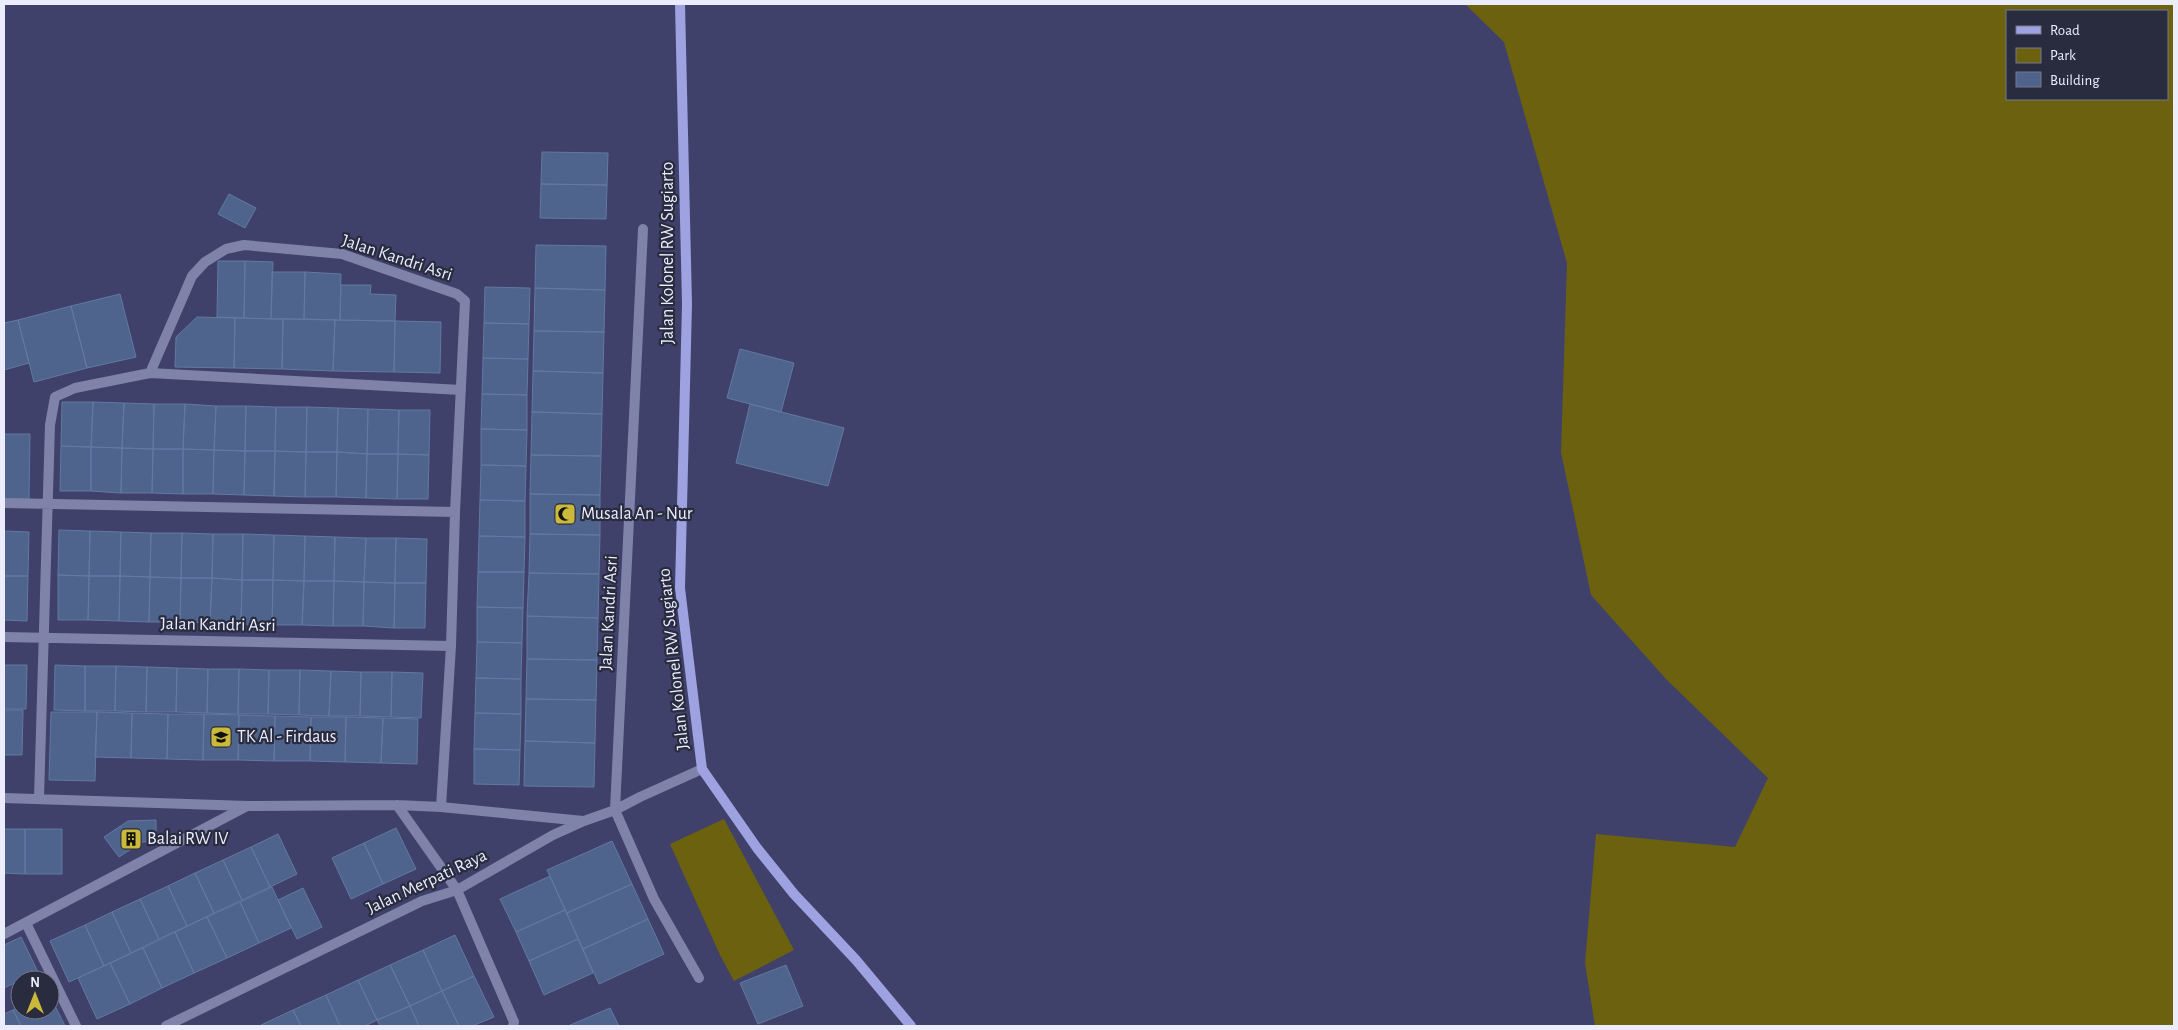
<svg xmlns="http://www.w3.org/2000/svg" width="2178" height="1030" viewBox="0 0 2178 1030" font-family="'Alegreya Sans',sans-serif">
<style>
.green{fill:#6c610f;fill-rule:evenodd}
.building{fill:#4e648c;stroke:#6279a2}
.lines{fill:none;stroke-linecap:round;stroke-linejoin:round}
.minor{stroke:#7f82a9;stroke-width:10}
.secondary{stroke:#9ea2e0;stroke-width:10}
.labels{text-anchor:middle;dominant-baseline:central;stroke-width:4.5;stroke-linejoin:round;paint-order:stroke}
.street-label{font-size:18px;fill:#ebecfc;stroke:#292b3e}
.poi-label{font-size:18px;fill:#ebecfc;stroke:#292b3e;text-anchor:start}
</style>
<rect width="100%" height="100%" fill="#40416b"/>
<path class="green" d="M1465,4H2174V1026H1595L1585,963L1596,834L1735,847L1768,778L1666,679L1591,595L1561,452L1567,263L1504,42ZM2007,11H2167V99H2007Z
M724,819L794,950L734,981L720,955L670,844Z"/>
<path class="building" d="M542,152L608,153L607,185L541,184Z
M541,184L607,185L606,219L540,218Z
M229,194L256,208L245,228L218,214Z
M536,245L606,246L605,290L535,288Z
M218,261H245L244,318L217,317Z
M245,261L273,262L271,319L244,318Z
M272,272H305L304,319H271Z
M305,272L341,274L340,320L304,319Z
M341,285H371L370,294L396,295L395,321L340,320Z
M485,287L530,288L529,324L484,323Z
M535,288L605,290L604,332L534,331Z
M120,294L136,357L87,368L71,306Z
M71,306L87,368L34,382L18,320Z
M197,317L235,318L234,368L175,367L176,337Z
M235,318L283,319L282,369L234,368Z
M283,319L335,320L333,371L282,369Z
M18,320L29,363L4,370V323Z
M335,320L395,321L394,372L333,371Z
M395,321L441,322L440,373L394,372Z
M484,323L529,324L528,359L483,358Z
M534,331L604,332L603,373L533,371Z
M740,349L794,363L781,412L727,398Z
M483,358L528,359L527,395L482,394Z
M533,371L603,373L602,414L532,412Z
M482,394L527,395V430L481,429Z
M62,402H93L91,447L61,446Z
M93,402L124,403L122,448L91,447Z
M124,403L154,404L153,449L122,448Z
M154,404H185L183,449H153Z
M185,404L216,406L214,450L183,449Z
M750,404L844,428L828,486L736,463Z
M216,406H246L245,451L214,450Z
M246,406L276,407L275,451H245Z
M276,407H307L306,452L275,451Z
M307,407L338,408L337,452H306Z
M338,408L368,409L367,454L337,452Z
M368,409L399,410L398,454H367Z
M399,410H430L429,455L398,454Z
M532,412L602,414L601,456L531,455Z
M481,429L527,430L526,466L481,465Z
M4,434H30L29,499H4Z
M61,446L91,447V491H60Z
M91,447L122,448L121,493L91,491Z
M122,448L153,449L152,493H121Z
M153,449H183V494L152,493Z
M183,449L214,450L213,494H183Z
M214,450L245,451L244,495L213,494Z
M245,451H275L274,496L244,495Z
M275,451L306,452L305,497L274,496Z
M306,452H337L336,497H305Z
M337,452L367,454L366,498L336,497Z
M367,454H398L397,499L366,498Z
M398,454L429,455L428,499H397Z
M531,455L601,456L600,495L530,494Z
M481,465L526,466L525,501L480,500Z
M530,494L600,495V535L530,534Z
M480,500L525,501V537L479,536Z
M59,530L90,531L89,576L58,575Z
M4,531L29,532L28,576H4Z
M90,531L121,532L120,576H89Z
M121,532L151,533L150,577L120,576Z
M151,533H182L181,578L150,577Z
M182,533L213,534L212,578H181Z
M213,534H243L242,580L212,578Z
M243,534L274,535L273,580H242Z
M530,534L600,535L599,574L529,573Z
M274,535L305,536L304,581L273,580Z
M305,536L335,537L334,581H304Z
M479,536L525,537L524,572H478Z
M335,537L366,538L364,582L334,581Z
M366,538H396L395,583L364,582Z
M396,538L427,539L426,583H395Z
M478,572H524L523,608L477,607Z
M529,573L599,574L598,618L527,616Z
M58,575L89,576L88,620H58Z
M4,576H28L27,621L4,620Z
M89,576H120L119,621L88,620Z
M120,576L150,577L149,622L119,621Z
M150,577L181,578L180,622H149Z
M181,578H212L210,623L180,622Z
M212,578L242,580L241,624L210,623Z
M242,580H273L272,625L241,624Z
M273,580L304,581L302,625H272Z
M304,581H334L333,626L302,625Z
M334,581L364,582L363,626H333Z
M364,582L395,583L394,628L363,626Z
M395,583H426L425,628H394Z
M477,607L523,608L522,643L477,642Z
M527,616L598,618L597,660L527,659Z
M477,642L522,643L521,679L476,678Z
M527,659L597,660L596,700L526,699Z
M4,665H27L26,709H4Z
M55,665L85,666V711L54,710Z
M85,666H116L115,711H85Z
M116,666L147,667L146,712L115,711Z
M147,667L177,668L176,712H146Z
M177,668L208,669L207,713L176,712Z
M208,669H239L238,714L207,713Z
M239,669L269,670L268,714H238Z
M269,670H300L299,715L268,714Z
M300,670L331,671L329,716L299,715Z
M331,671L361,672L360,716H329Z
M361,672H392L391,717L360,716Z
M392,672L423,673L421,718L391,717Z
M476,678L521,679V714L475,713Z
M526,699L596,700L595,743L525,741Z
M4,710H23L22,755H4Z
M51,712H97L95,781L49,780Z
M97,712L132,713L131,758L95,757Z
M132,713L168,714L167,759L131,758Z
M475,713L521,714L520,750L474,749Z
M168,714H204L203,760L167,759Z
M204,714L239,715L238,760H203Z
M239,715L275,716L274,761L238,760Z
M275,716L311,717L310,761H274Z
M311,717H346L345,762L310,761Z
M346,717L383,718L381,763L345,762Z
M383,718L418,719L417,764L381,763Z
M525,741L595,743L594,787L524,786Z
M474,749L520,750L519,785L474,784Z
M156,820V842H142L119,857L104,837L128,821Z
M396,828L416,869L383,884L364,843Z
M4,829H25V874L4,873Z
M25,829H62V874H25Z
M278,834L297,874L270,887L251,847Z
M612,841L632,884L567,913L547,870Z
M364,843L383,884L351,899L332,858Z
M251,847L270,887L242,900L223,860Z
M223,860L242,900L214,913L195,873Z
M195,873L214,913L187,926L168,886Z
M550,876L565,910L516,932L500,899Z
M632,884L648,919L583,949L567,913Z
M168,886L187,926L159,939L140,899Z
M272,887L291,928L259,943L240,902Z
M303,888L322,927L297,939L278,900Z
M140,899L159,939L131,953L112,912Z
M240,902L259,943L227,958L207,917Z
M565,910L578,939L529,961L516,932Z
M112,912L131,953L104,966L85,925Z
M207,917L227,958L194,973L175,932Z
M648,919L664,954L599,984L583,949Z
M85,925L104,966L69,982L50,941Z
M175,932L194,973L162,988L143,948Z
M455,935L474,976L442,991L423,950Z
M21,937L38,972L4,988V945Z
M578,939L593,973L544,995L529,961Z
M143,948L162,988L130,1004L110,963Z
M423,950L442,991L410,1006L390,965Z
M110,963L130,1004L97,1019L78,978Z
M390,965L410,1006L377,1020L358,980Z
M786,965L803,1006L758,1024L740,983Z
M474,976L494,1017L472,1026H459L442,991Z
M358,980L377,1020L365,1026H340L326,995Z
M442,991L459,1026H419L410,1006Z
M326,995L340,1026H301L293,1010Z
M50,996L65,1026H21L13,1010L20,1006V1010H50Z
M410,1006L419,1026H380L377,1020Z
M610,1008L619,1026H568Z
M13,1010L21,1026H4V1014Z
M293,1010L301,1026H262L261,1025Z"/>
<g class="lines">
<path class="minor" d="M643,229L615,810L654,899L699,978
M150,373L192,276L205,262L226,249L244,245L342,254L457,294L465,301L455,512L451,646L441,807
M4,503L455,512
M4,637L451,646
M4,798L248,806L397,805L441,807L583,821
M39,798L50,425L55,397L75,388L150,373L461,390
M397,805L457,890L514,1022L513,1026
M26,923L76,1026
M4,934L247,806
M166,1026L422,901L457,890L553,835L584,821L615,810L640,797L702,769"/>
<path class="secondary" d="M680,4L687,304L680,588L702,769L757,848L794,894L856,960L911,1026"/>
</g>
<defs>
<g id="mosque-square" transform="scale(1.125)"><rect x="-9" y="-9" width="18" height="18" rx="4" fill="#cbba39" stroke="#292b3e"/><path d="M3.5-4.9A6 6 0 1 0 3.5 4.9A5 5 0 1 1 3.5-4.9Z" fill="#111"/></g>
<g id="school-square" transform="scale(1.125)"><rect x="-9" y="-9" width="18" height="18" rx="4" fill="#cbba39" stroke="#292b3e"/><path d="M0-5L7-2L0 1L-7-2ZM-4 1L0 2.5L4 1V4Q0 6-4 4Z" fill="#111"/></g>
<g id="building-square" transform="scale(1.125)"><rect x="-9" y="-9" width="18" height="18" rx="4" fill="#cbba39" stroke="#292b3e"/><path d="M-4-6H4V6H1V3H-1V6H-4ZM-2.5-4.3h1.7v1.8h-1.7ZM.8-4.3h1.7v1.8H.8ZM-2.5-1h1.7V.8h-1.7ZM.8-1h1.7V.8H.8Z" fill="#111"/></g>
</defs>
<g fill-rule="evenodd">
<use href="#mosque-square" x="565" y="514"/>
<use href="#school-square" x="221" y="737"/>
<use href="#building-square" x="131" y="839"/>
</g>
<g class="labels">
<g class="street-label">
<text transform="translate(668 253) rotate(-90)">Jalan Kolonel RW Sugiarto</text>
<text transform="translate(397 258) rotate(18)">Jalan Kandri Asri</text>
<text transform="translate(609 613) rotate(-87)">Jalan Kandri Asri</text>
<text transform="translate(218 625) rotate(1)">Jalan Kandri Asri</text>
<text transform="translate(674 659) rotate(-96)">Jalan Kolonel RW Sugiarto</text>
<text transform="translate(427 882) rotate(-25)">Jalan Merpati Raya</text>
</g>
<g class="poi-label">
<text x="581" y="514">Musala An - Nur</text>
<text x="237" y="737">TK Al - Firdaus</text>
<text x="147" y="839">Balai RW IV</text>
</g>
</g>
<rect width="2178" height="1030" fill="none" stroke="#ebecfc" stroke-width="10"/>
<rect x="2006" y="10" width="162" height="90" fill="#292b3e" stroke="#77788a"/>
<rect x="2016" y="26" width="25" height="8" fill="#9ea2e0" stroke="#77788a"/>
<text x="2050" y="35" font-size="15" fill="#ebecfc">Road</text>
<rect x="2016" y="48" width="25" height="15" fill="#6c610f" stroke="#77788a"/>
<text x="2050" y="60" font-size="15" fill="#ebecfc">Park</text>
<rect x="2016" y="72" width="25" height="15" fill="#4e648c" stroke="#77788a"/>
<text x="2050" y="85" font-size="15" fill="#ebecfc">Building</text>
<g transform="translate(35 995)"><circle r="24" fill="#292b3e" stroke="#77788a"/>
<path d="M0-4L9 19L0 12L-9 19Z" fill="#cbba39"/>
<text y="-8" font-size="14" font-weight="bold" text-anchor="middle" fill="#ebecfc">N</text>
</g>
</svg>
